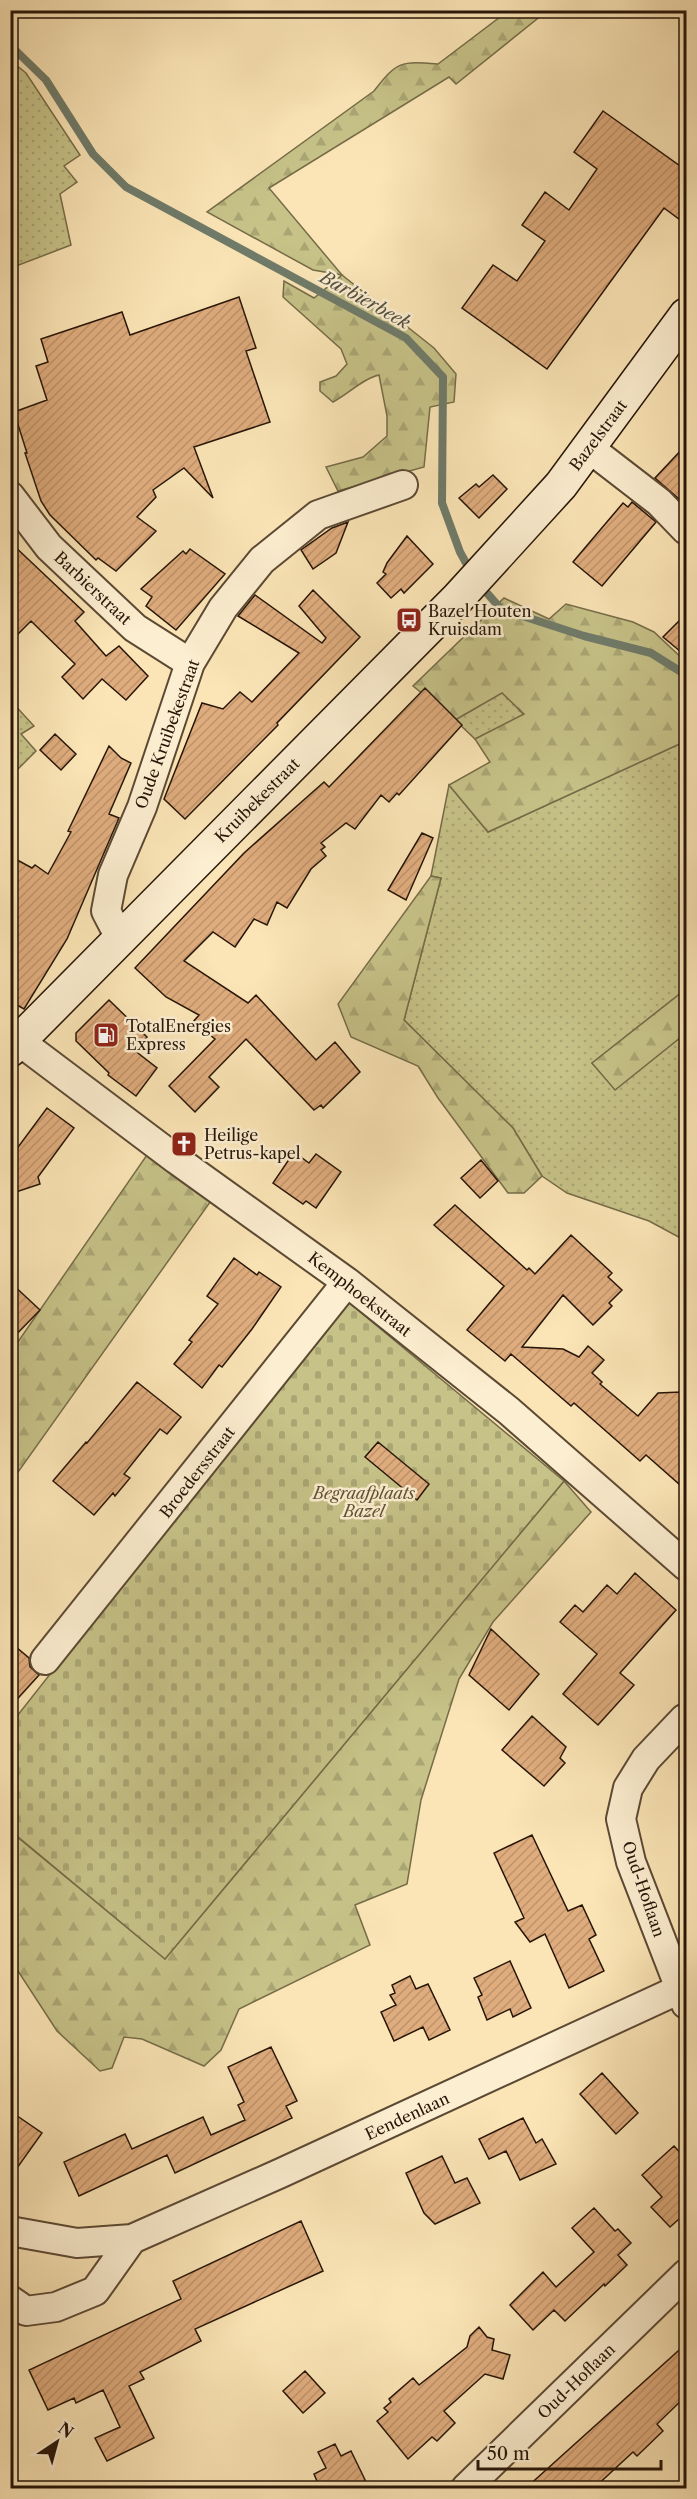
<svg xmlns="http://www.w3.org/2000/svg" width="697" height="2499" viewBox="0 0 697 2499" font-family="'Libre Caslon Text',serif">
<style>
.grass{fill:url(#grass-dots);stroke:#766c48;stroke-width:1.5}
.forest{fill:url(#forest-firs);stroke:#766c48;stroke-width:1.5}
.cemetery{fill:url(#cemetery-stones);stroke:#766c48;stroke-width:1.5}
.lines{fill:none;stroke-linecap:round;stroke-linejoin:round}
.stream{stroke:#6f7b6a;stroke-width:8}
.building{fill:url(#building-hatch);stroke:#271508;stroke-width:1.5}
.minor-casing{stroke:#5c4934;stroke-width:32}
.secondary-casing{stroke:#271508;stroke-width:36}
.minor{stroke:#fceed0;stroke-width:28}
.secondary{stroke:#fceed0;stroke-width:33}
.labels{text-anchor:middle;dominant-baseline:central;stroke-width:5;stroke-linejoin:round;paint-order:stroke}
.street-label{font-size:16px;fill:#271508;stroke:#fceed0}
.poi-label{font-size:16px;fill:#271508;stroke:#fceed0;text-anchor:start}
.park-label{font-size:16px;font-style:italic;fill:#5f5235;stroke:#fceed0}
.water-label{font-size:18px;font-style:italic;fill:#515041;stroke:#fceed0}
</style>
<defs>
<pattern id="grass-dots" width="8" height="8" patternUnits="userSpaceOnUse" patternTransform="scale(1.5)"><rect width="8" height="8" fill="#c6c288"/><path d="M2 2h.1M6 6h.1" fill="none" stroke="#aaa674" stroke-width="1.8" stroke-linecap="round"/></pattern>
<pattern id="forest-firs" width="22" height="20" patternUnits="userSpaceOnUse" patternTransform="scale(1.5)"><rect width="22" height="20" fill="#c6c288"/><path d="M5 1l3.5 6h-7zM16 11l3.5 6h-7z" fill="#aaa674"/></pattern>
<pattern id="cemetery-stones" width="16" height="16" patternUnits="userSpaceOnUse" patternTransform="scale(1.5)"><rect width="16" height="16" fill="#c6c288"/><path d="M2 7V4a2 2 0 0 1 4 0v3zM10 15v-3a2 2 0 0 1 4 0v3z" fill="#aaa674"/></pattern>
<pattern id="building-hatch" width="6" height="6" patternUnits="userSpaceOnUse" patternTransform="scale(1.5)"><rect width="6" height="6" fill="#dfac7d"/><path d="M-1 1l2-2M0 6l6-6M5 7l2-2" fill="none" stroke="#bf936b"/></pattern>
</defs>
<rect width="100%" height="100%" fill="#fbe5b6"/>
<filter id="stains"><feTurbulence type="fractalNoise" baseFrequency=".00333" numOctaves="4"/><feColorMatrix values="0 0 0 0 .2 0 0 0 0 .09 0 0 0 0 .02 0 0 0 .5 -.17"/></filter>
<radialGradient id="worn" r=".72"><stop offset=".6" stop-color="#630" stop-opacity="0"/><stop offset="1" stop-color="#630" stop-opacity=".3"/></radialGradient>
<path class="grass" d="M11,61L26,73L80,155L64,166L77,182L60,194L71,245L11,268Z
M502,692L524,715L475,739L455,720Z
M11,701L34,726L21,734L36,751L11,776Z
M686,741V989L592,1063L616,1089L686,1033V1241L649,1221L567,1193L542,1176L513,1128L404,1020L441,878L431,876L449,785L488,832Z"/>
<path class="forest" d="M508,11H538L542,15L456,84L449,77L269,188L342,275L434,348L456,374L454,402L430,407L424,467L338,491L326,467L363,457L387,436V416L379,375C364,378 348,394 333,402L320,391V382L336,376L347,364L341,349L283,297L284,281L314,298L342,275L313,270L207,212L374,91C397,61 401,61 438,64Z
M504,598L549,619L566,604L633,622L654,632L686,662V741L488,832L449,785L490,762L475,739L524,714L502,693L455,720L413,686Z
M431,876L441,878L404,1020L513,1128L542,1176L524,1193H508L438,1098L418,1066L351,1037L338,1004Z
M686,989V1033L615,1090L592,1063Z
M149,1152L213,1198L11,1482V1352Z
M564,1481L591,1512L493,1622L459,1679L421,1800L407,1884L355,1905L370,1945L239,2009L221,2050L204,2066L142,2039L124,2037L112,2068L100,2071L57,2031L16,1968L11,1949L10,1831L165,1959Z"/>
<path class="cemetery" d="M347,1301L564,1481L165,1959L11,1831L10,1725L288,1372Z"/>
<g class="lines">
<path class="stream" d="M10,45L46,80L93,154L126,187L406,338L443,377L442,503L460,552L471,572
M479,584L501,609L584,636L651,653L686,675"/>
</g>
<path class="building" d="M603,111L687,171V225L664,208L547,369L462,308L493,265L517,281L545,241L522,225L545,192L569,210L597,169L574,152Z
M239,297L256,348L246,351L270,422L194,447L213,498L184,468L153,490L156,497L137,517L156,531L116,571L98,558L96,560L50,515L41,501L25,453H27L14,412L47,400L36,366L48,362L41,339L122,312L130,335Z
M687,444V492L679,499L655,478Z
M493,475L507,489L479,518L459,498L476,484L479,487Z
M632,502L656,522L602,586L573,562L623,503L628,507Z
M348,522L336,553L313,569L301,550L332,528Z
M407,536L433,564L404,593L401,589L391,598L377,583L386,574L383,572L387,563Z
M10,542L84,612L75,621L106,656L119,646L148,676L126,700L102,679L83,699L62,677L75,664L31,621L10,642Z
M190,549L225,574L176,630L146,606L152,597L141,589L183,551L186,554Z
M313,590L360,637L277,723L278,725L185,819L164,799L202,703L223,709L240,692L252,702L299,653L238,616L255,595L322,643L326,638L299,606Z
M687,613V657L663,637Z
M425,688L462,725L399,795L397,793L389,802L381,795L355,829L346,823L321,843L325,847L321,850L326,856L311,869L287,908L277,902L267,925L254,919L235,947L213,932L184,961L248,1003L256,995L316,1060L335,1042L360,1072L323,1108L321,1105L314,1110L246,1039L209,1077L219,1087L195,1112L169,1086L215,1039L193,1022L199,1015L166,997L135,968L244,853L324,782L329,787Z
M55,734L76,754L61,770L40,750Z
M109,746L121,758L131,763L109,814L119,818L67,939L24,1009L10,1001V856L32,868L35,865L48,874L71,832L68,831Z
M422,833L433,838L406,900L388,890Z
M109,1000L147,1037L134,1050L157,1068L136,1096L108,1075L109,1073L76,1041V1033Z
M47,1108L74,1128L38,1177L40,1184L10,1194V1158Z
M294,1152L309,1163L316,1154L341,1172L316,1208L306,1201L303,1204L273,1183Z
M481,1160L498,1181L480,1198L461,1178Z
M455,1205L527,1270L529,1268L535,1274L571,1235L612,1273L608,1277L622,1290L609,1303L612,1306L593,1325L563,1295L522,1347L563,1349L579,1357L588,1346L604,1360L592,1373L602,1382L600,1384L638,1416L658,1393L681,1392L682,1405L687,1409V1491L646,1455L640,1461L574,1403L571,1406L511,1354L505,1361L467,1330L504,1286L434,1225Z
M234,1258L257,1275L259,1272L281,1287L252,1329L222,1367L219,1365L202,1388L174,1364L192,1342L189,1340L218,1304L207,1296Z
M10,1282L40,1310L10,1341Z
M137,1382L181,1417L167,1434L160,1429L124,1474L130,1478L115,1496L113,1493L94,1515L53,1481L86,1442L87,1443Z
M378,1442L429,1484L417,1500L365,1457Z
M635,1573L676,1610L620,1673L634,1685L598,1725L563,1694L597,1654L560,1622L575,1605L583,1612L607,1585L617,1594Z
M491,1629L539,1674L509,1710L469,1675Z
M10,1642L29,1658L30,1667L39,1675L10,1707Z
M532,1716L566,1747L560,1758L565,1763L544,1786L502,1750Z
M532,1835L568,1911L582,1905L596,1935L589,1939L604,1971L569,1988L545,1934L530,1942L515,1922L524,1918L494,1853Z
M510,1961L531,2008L513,2017L510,2009L487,2020L478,1997L482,1995L474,1978Z
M410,1976L416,1989L428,1984L450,2030L429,2040L423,2027L394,2041L381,2012L396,2005L390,1995L395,1993L392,1985Z
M271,2047L297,2101L286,2106L292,2118L175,2173L167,2155L79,2196L64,2162L125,2134L132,2149L203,2117L211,2135L245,2120L238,2105L244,2102L228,2067Z
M602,2073L638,2113L616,2134L580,2094Z
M10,2111L42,2133L10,2178Z
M523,2118L536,2143L542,2139L556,2164L520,2180L506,2151L489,2159L479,2139Z
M674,2146L687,2160V2212L670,2227L651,2207L662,2197L642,2175Z
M442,2156L455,2183L467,2178L480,2203L435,2224L424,2213L406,2173Z
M594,2208L615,2231L618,2229L631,2243L618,2255L627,2265L605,2286L604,2284L565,2321L554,2310L533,2330L510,2305L543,2272L556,2287L594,2252L572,2228Z
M301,2221L323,2271L195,2329L201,2341L140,2372L144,2379L129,2386L154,2438L107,2461L95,2438L120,2427L103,2390L76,2403L74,2398L48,2410L29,2370L181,2299L173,2281Z
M479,2327L487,2337L494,2339L492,2350L510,2355L503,2379L485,2374L444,2411L455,2423L437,2441L432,2437L408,2459L377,2421L388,2412L384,2408L391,2402L389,2399L413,2378L419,2385L467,2347L470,2336Z
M687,2343V2395L657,2424L663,2431L637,2456L633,2452L594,2488H526Z
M305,2371L325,2393L303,2413L283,2391Z
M335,2444L341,2456L351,2451L369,2488H320L314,2474L326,2468L318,2452Z"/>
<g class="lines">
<g class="minor-casing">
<path id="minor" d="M589,448L659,502L686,530
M10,496L49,547L135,628L190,663
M120,938L106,911L113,875L142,807L190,663L223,608L262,560L318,515L403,485
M19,1041L177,1160L347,1282L509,1411L686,1566
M45,1660L347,1282
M684,1719L646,1759L628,1788L621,1819L631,1862L686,2004
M10,2231L77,2243L132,2239L281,2173L680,1989
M10,2300L26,2311L56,2307L95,2291L132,2239
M466,2488L686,2274"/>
</g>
<g class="secondary-casing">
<path id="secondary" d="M10,1050L458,598L561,485L686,315"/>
</g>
<use href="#minor" class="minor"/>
<use href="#secondary" class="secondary"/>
</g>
<defs>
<g id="bus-square" transform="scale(1.35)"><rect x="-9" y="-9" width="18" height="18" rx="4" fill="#8f2418" stroke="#fceed0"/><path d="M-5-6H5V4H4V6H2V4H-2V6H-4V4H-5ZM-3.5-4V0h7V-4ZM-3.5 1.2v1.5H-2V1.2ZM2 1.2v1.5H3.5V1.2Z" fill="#fff"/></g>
<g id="fuel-square" transform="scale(1.35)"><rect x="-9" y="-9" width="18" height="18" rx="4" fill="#8f2418" stroke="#fceed0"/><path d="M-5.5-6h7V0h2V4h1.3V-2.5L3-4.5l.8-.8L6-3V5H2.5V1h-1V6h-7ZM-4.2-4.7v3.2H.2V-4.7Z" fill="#fff"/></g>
<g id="church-square" transform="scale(1.35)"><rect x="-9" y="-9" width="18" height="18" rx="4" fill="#8f2418" stroke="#fceed0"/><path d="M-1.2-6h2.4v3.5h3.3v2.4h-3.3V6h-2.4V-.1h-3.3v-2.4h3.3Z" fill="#fff"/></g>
</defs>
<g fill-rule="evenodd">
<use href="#bus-square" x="409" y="620"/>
<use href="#fuel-square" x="106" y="1035"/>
<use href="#church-square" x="184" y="1144"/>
</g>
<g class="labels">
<g class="street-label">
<text transform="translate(598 435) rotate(-53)">Bazelstraat</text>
<text transform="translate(93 588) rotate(43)">Barbierstraat</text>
<text transform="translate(167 734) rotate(-70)">Oude Kruibekestraat</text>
<text transform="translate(257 800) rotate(-45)">Kruibekestraat</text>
<text transform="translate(360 1294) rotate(38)">Kemphoekstraat</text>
<text transform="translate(197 1472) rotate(-52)">Broedersstraat</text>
<text transform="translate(644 1889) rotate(71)">Oud-Hoflaan</text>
<text transform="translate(407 2116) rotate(-25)">Eendenlaan</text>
<text transform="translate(576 2381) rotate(-44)">Oud-Hoflaan</text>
</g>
<g class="poi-label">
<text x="428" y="611">Bazel Houten<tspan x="428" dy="18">Kruisdam</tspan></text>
<text x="126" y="1026">TotalEnergies<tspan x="126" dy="18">Express</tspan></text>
<text x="204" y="1135">Heilige<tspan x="204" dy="18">Petrus-kapel</tspan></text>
</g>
<g class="park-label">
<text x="364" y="1493">Begraafplaats<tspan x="364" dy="18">Bazel</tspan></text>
</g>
<g class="water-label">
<text transform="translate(365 300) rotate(29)">Barbierbeek</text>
</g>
</g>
<rect width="697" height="2499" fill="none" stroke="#fbe5b6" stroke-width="36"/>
<rect x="12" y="12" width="673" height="2475" fill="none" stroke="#271508" stroke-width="3"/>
<rect x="18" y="18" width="661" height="2463" fill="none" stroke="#271508" stroke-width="1.5"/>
<g transform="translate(57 2442) rotate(36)" stroke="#fceed0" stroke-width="4.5" paint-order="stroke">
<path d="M0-4.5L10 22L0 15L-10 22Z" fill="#271508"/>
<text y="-9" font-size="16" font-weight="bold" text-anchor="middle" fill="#271508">N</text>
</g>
<path d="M478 2460v9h183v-9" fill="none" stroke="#271508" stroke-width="3"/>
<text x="487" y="2460" font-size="18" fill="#271508" stroke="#fceed0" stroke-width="4.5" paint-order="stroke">50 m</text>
<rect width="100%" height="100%" filter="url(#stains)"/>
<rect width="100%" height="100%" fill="url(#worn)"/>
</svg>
